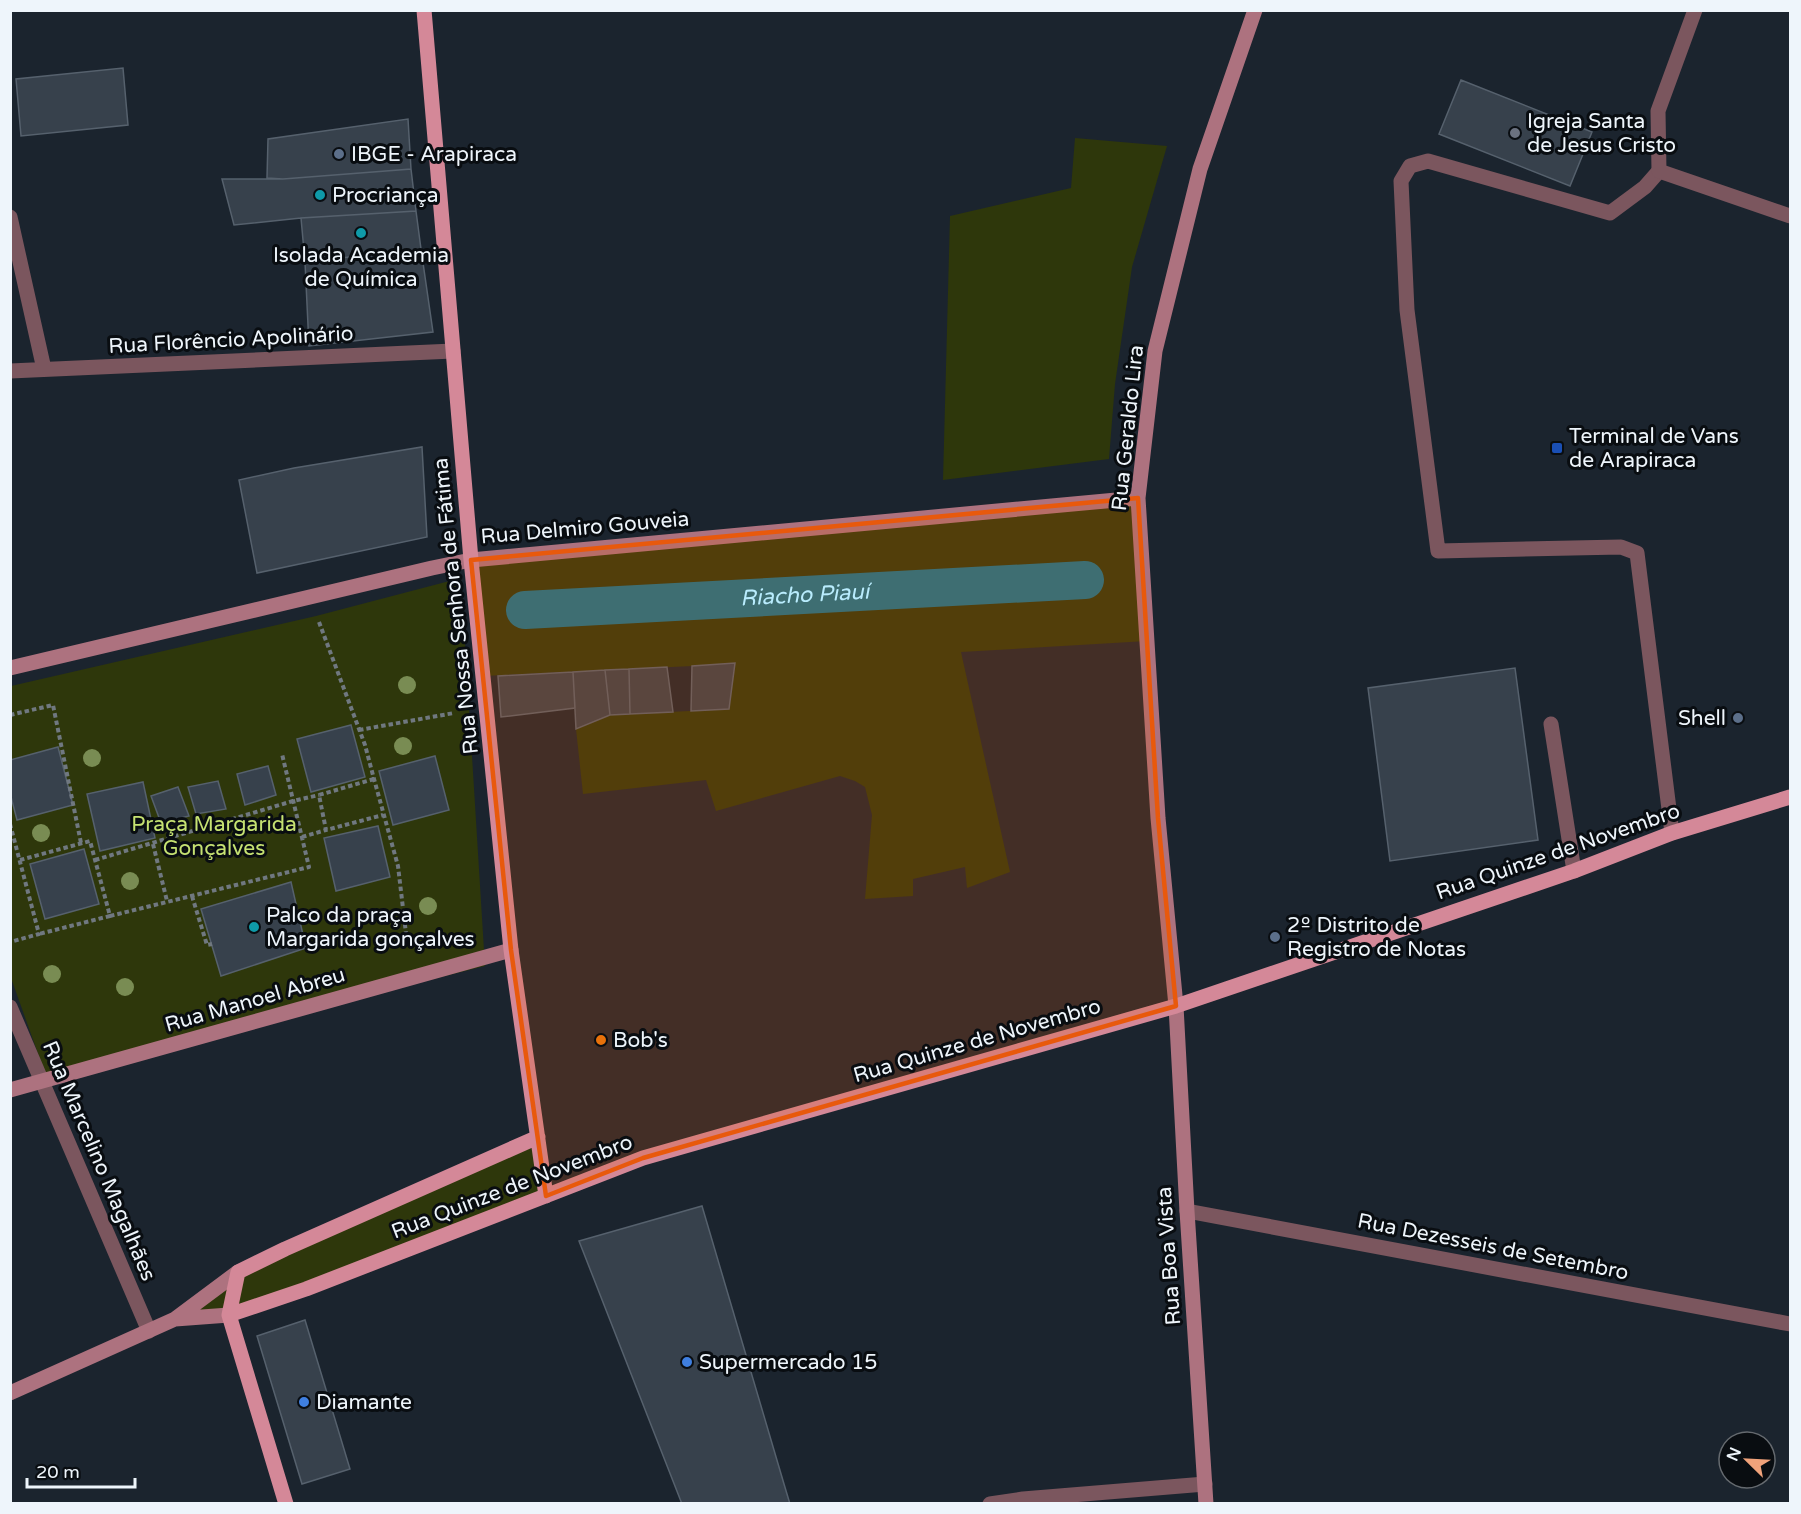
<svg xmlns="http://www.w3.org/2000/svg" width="1801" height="1514" viewBox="0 0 1801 1514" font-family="'Varela Round',sans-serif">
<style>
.green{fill:#2e370b}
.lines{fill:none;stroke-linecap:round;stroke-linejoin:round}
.canal{stroke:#15748d;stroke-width:38}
.building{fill:#37414c;stroke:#56616d;stroke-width:1.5}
.path{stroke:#707880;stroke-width:4;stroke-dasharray:4.5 3;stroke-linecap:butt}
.lane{stroke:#7b565e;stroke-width:15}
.street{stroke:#7b565e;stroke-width:15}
.secondary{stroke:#ad727f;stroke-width:15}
.primary{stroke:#d48898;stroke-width:15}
.tree{fill:#798c53}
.marked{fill:#e8590c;fill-opacity:0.2;stroke:#e8590c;stroke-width:4.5;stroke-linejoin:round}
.worship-dot{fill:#6b7280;stroke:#090d11;stroke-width:2}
.service-dot{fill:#5c6f8a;stroke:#090d11;stroke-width:2}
.culture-dot{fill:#0f9aa8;stroke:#090d11;stroke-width:2}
.transit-dot{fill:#1a4fb4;stroke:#090d11;stroke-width:2}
.food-dot{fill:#e8710a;stroke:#090d11;stroke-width:2}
.shop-dot{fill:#3f7fe0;stroke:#090d11;stroke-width:2}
.labels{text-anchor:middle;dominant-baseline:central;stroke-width:6;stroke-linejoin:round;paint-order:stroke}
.poi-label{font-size:21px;fill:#eef5fb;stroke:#090d11;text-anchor:start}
.street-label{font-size:21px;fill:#eef5fb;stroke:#090d11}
.park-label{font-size:21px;fill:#c6e272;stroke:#090d11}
.water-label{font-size:22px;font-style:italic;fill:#b9ecfd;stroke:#090d11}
</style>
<rect width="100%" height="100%" fill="#1b242e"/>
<path class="green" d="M1075,138L1167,146L1132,267L1115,384L1109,459L943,480L950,216L1071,188Z
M1138,498L1147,641L961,652L1010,872L967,888L965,867L913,879V896L865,899L872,815L865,787L855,781L840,776L716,811L706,780L583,794L576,729L610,715L729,709L735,664L483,676L471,560Z
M461,578L485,966L46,1076L11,978V686L316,616Z
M538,1137L546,1196L306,1289L175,1319L238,1272Z"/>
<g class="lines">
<path class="canal" id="s1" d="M525,610L1085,580"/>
</g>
<path class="building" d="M123,68L128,125L21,136L16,79Z
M1461,80L1592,132L1570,186L1439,134Z
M408,119L411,169L283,179L267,178L268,139Z
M411,169L416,211L301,218L234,225L222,179H283Z
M416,211L421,249L305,262L301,218Z
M421,249L433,332L309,346L305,262Z
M422,447L427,537L257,573L239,480L294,468Z
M735,663L729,709L691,711L692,666Z
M667,667L673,712L630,714L629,669Z
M1515,668L1538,840L1390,861L1368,688Z
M629,669L630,714L610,715L605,670Z
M605,670L610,715L576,729L573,672Z
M573,672L575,708L501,717L498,676Z
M351,725L365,777L311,792L297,739Z
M58,747L73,805L17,820L10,793V760Z
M435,756L449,810L393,825L379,771Z
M268,766L276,795L245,805L237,774Z
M218,781L226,809L196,814L188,787Z
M143,782L155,838L100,851L87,794Z
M178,787L189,816L161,823L151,796Z
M378,826L390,877L336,891L324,838Z
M84,849L99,904L45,919L30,864Z
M291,882L306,948L221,976L201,909Z
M702,1206L784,1484L790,1504H682L579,1241Z
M305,1320L350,1469L302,1484L257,1336Z"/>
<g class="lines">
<path class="path" d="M319,622L365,745L374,779L398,866L407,942
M10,715L53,705L81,843
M359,730L454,713
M374,779L319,795L326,830L383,815
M10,824L39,934L10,942
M302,837L326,830
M153,844L167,901
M20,860L90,841L110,916L39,934
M95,860L293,801L319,795
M192,896L207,945L212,944
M110,916L309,867L282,754"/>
<path class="lane" d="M1659,171L1645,187L1610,213L1428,161L1410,166L1401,181L1407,310L1438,551L1621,547L1637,553L1672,833
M1551,724L1574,871"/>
<path class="street" d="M1695,10L1658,111L1659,171L1790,216
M10,217L44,369
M10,371L453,351
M10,1007L149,1331
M1187,1211L1790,1324
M990,1504L1023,1499L1205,1484"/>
<path class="secondary" d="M10,668L432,568L471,560L1138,498
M10,1090L511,950
M175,1319L229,1315
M10,1393L175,1319L238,1272
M1206,1504L1187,1211L1176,1006L1158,818L1138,498L1155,351L1200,169L1255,10"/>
<path class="primary" d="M424,10L471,560L511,950L546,1196
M229,1315L306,1289L643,1158L1176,1006L1574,871L1672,833L1790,797
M286,1504L229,1315L238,1272L285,1249L538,1137"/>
</g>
<g class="tree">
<circle cx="407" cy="685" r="9"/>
<circle cx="403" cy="746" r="9"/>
<circle cx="92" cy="758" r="9"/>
<circle cx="41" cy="833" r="9"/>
<circle cx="130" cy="881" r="9"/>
<circle cx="428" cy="906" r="9"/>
<circle cx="52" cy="974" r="9"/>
<circle cx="125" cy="987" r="9"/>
</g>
<path class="marked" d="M1138,498L1158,818L1176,1006L643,1158L546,1196L511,950L471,560Z"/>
<circle class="worship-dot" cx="1515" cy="133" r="6"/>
<g class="service-dot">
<circle cx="339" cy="154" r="6"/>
<circle cx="1738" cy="718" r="6"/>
<circle cx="1275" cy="937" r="6"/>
</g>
<g class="culture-dot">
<circle cx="320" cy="195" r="6"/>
<circle cx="361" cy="233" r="6"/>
<circle cx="254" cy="927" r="6"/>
</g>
<rect class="transit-dot" x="1551" y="442" width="12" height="12" rx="3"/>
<circle class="food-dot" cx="601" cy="1040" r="6"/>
<g class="shop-dot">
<circle cx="687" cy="1362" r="6"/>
<circle cx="304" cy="1402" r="6"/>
</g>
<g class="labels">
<g class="poi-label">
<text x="1527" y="121">Igreja Santa<tspan x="1527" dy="24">de Jesus Cristo</tspan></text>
<text x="351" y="154">IBGE - Arapiraca</text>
<text x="332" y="195">Procriança</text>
<text x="361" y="255" text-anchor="middle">Isolada Academia<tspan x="361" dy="24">de Química</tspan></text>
<text x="1569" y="436">Terminal de Vans<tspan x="1569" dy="24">de Arapiraca</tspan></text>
<text x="1726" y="718" text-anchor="end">Shell</text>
<text x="266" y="915">Palco da praça<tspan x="266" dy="24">Margarida gonçalves</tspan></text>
<text x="1287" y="925">2º Distrito de<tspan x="1287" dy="24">Registro de Notas</tspan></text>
<text x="613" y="1040">Bob's</text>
<text x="699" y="1362">Supermercado 15</text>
<text x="316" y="1402">Diamante</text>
</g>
<g class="street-label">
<text transform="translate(231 340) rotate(-3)">Rua Florêncio Apolinário</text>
<text transform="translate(1128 428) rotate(-84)">Rua Geraldo Lira</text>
<text transform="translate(585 528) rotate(-5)">Rua Delmiro Gouveia</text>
<text transform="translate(456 606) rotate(-96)">Rua Nossa Senhora de Fátima</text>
<text transform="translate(1558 852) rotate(-19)">Rua Quinze de Novembro</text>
<text transform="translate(255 1000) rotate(-16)">Rua Manoel Abreu</text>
<text transform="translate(977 1041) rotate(-16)">Rua Quinze de Novembro</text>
<text transform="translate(99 1161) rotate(67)">Rua Marcelino Magalhães</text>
<text transform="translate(512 1187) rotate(-21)">Rua Quinze de Novembro</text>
<text transform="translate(1493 1247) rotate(11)">Rua Dezesseis de Setembro</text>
<text transform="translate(1169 1256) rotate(-94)">Rua Boa Vista</text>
</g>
<g class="park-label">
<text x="214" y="824">Praça Margarida<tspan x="214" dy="24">Gonçalves</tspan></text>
</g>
<g class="water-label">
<text stroke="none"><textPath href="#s1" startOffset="280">Riacho Piauí</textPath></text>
</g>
</g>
<rect width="1801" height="1514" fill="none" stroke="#eef5fb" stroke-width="24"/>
<g transform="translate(1747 1460) rotate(294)"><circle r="28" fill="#090d11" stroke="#656a6f" stroke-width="1.5"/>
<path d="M0-4.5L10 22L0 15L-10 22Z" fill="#f0a27a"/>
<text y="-9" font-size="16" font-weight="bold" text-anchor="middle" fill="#eef5fb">N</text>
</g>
<path d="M27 1478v9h108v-9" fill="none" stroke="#eef5fb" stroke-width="3"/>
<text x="36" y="1478" font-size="18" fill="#eef5fb" stroke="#090d11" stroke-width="4.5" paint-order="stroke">20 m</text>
</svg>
